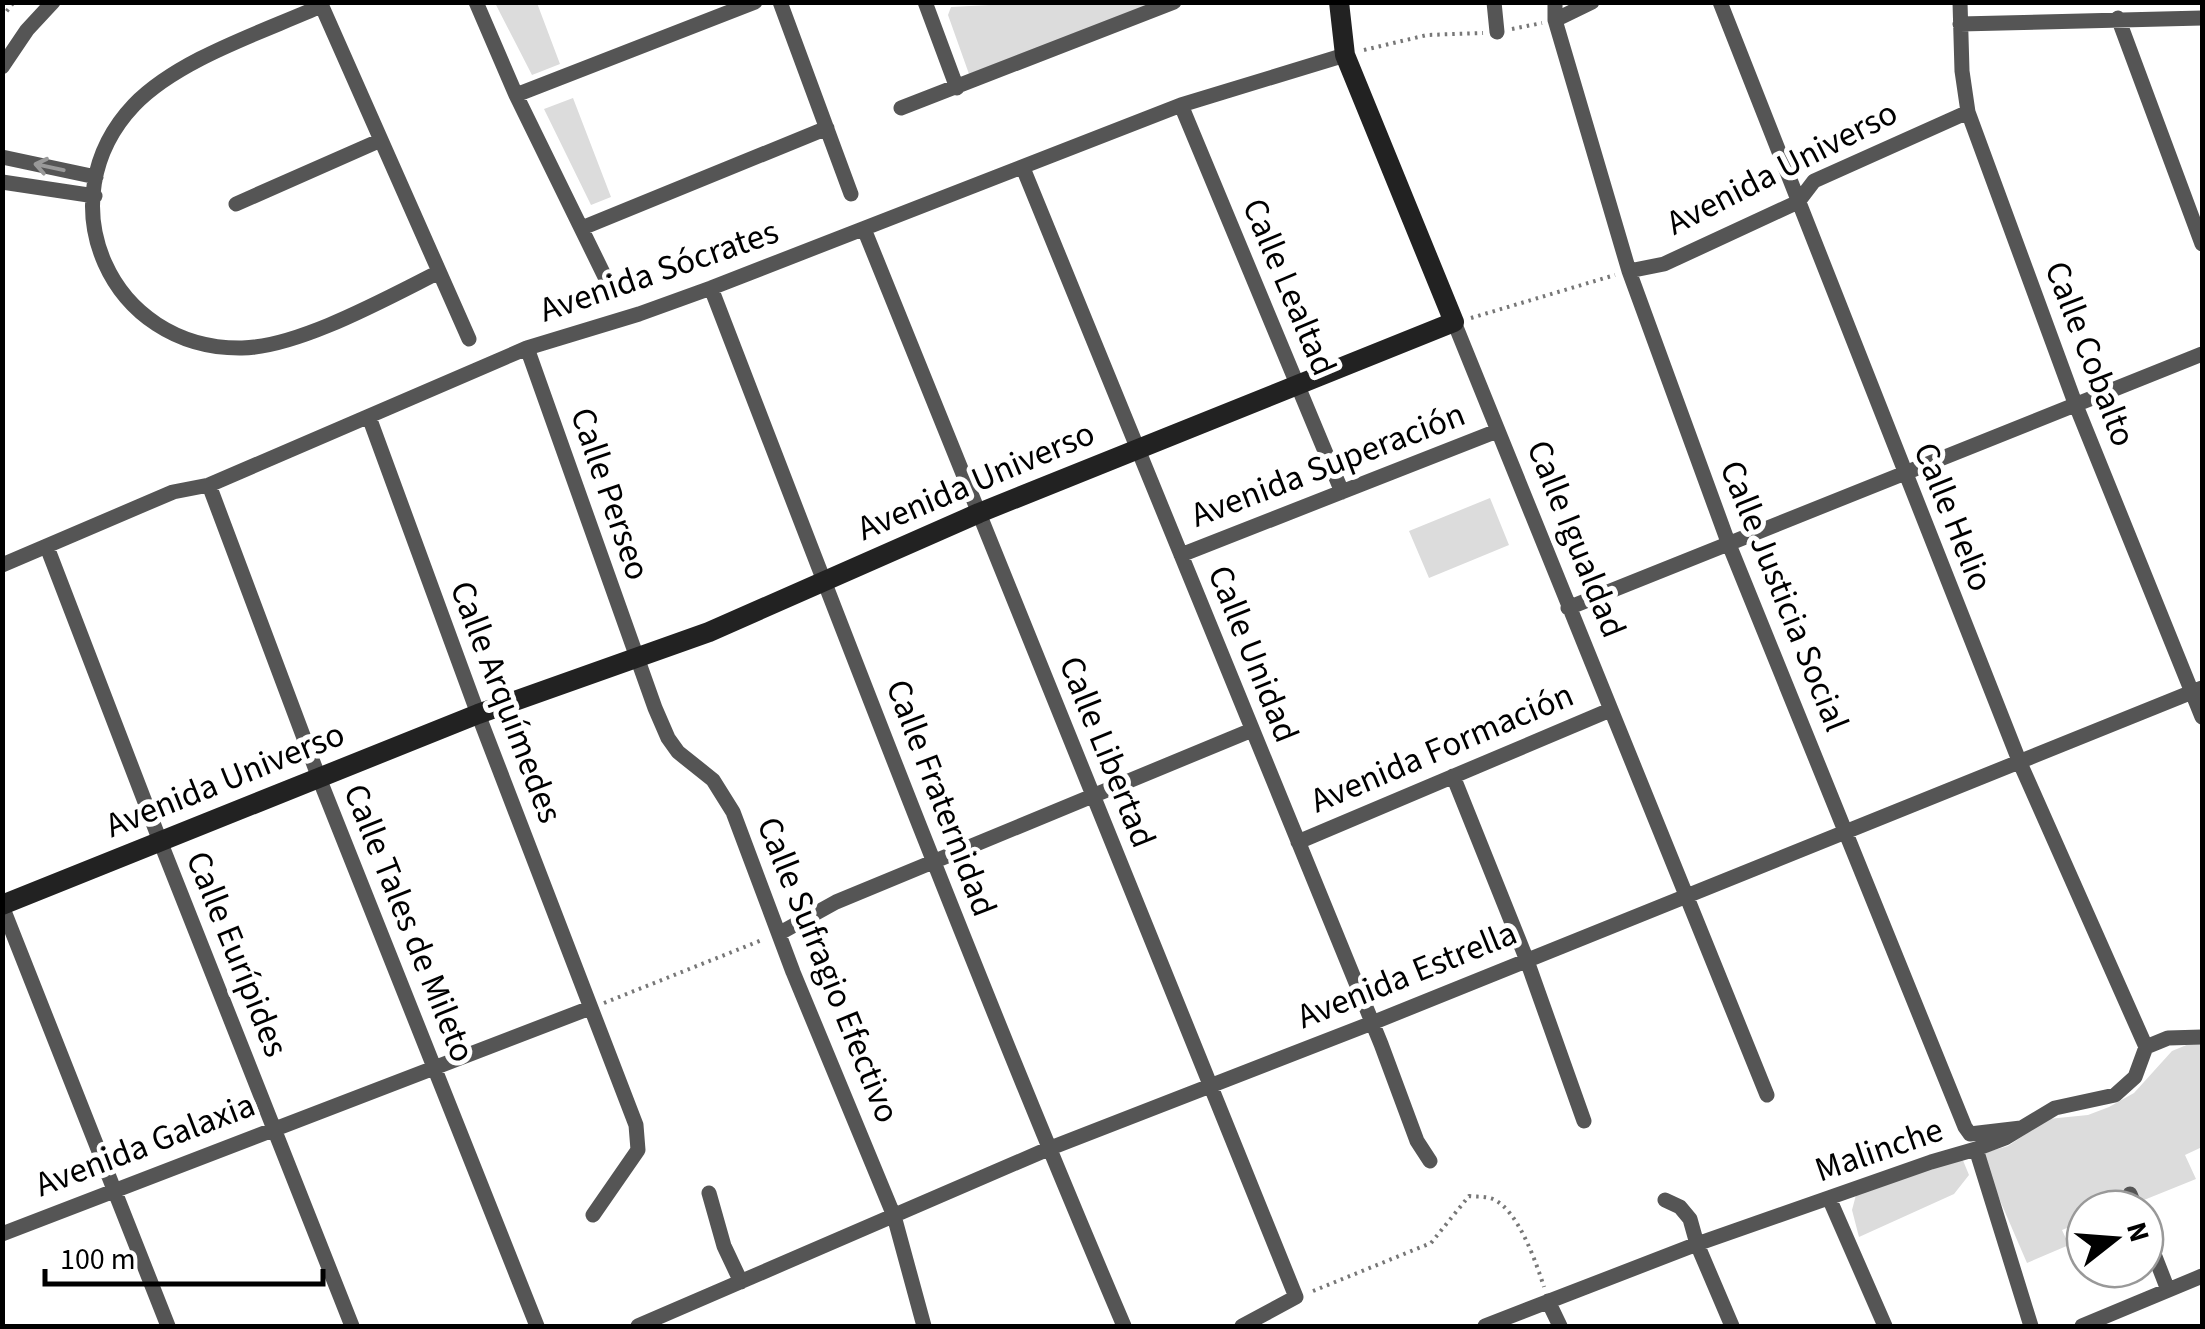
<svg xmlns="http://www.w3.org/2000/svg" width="2205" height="1329" viewBox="0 0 2205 1329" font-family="'Source Sans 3',sans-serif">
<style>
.green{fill:#dcdcdc}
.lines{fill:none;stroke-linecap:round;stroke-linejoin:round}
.path{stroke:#777;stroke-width:4;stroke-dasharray:2.5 5;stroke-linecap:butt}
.street{stroke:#555;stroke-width:15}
.secondary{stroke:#222;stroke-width:20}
.oneway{stroke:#999}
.labels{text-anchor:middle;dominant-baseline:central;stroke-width:10;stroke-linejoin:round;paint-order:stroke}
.street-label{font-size:35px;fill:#000;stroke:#fff}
</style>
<rect width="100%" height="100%" fill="#fff"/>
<path class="green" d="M495,3H537L560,64L532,75Z
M1028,3H1158L969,74L948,15L951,7Z
M573,98L611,197L591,205L544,109Z
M1490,498L1509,545L1429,578L1409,531Z
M2201,1039L2202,1147L2185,1155L2196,1179L2139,1202L2129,1187L2107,1199L2111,1209H2085V1221L2062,1230L2069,1245L2027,1263L1980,1154L2008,1146L2048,1119L2088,1115L2109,1107L2134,1093L2172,1051Z
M1962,1158L1969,1175L1954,1194L1859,1237L1852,1210L1856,1195Z"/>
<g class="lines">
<path class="path" d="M2,17L14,2
M1512,29L1542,23
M1364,50L1427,35L1483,33
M1471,318L1615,275
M604,1003L762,940
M1313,1291L1431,1243L1469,1196C1477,1197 1485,1196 1493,1199C1518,1210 1536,1262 1544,1287"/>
<path class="street" d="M320,2L469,339
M476,2L516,95L607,281
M780,2L851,194
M925,2L957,88
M1494,2L1497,32
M1555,2V20L1629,271L1728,542L1965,1127L1970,1134L2021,1128
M1720,2L2020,763L2146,1047
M1960,2L1962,71L1968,112L2075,403L2202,717
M321,6C263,32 178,59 134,105C44,200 110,350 242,348C299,347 387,298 439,272
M2118,18L2202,244
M1555,20L1592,2
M1960,24L2202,18
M2,67L27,30L53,2
M516,95L755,2
M1181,105L1342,492
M901,108L1174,2
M2,157L96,177
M1023,168L1381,1044L1417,1141L1430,1161
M2,182L95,196
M236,204L381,140
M582,228L827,128
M864,229L1296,1297L1242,1326
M1629,271L1664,264L1798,202L1814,181L1968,112
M711,288C845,636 978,984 1124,1326
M1454,322L1767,1095
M527,348L655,708L668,738L678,752L713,780L733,812L793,972L894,1216L924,1326
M369,417L478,714L636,1125L638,1150L593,1215
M209,485L319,778L537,1326
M47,547L160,841L352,1326
M1181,555L1497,431
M2,565L173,492L209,485L527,348L639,314L711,288L1181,105L1345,55
M1568,608L2202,354
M1453,776L1526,958L1584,1121
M1298,842L1610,710
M2,906L168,1326
M780,933L836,902L1252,730
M2146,1047L2168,1038L2202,1037
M1976,1149L2031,1326
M709,1193L724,1246L741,1282
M2130,1194L2136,1209
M1829,1198L1885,1326
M1665,1200L1680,1207L1690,1219L1697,1244L1732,1326
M2145,1231L2168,1290
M2,1234L590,1008
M1548,1301L1560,1326
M638,1326L1048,1149L1372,1023L2202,688
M1485,1326L1697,1244L1931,1162L1976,1149L2005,1138L2055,1108L2115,1095L2135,1077L2146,1047
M2082,1326L2202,1276"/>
<path class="secondary" d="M2,905L478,714L709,632L979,513L1454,322L1345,55L1339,2"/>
</g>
<defs><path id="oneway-shaft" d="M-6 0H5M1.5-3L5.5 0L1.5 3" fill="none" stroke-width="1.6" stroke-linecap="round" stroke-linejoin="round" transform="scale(2.5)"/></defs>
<use class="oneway" href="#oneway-shaft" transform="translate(49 167) rotate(-168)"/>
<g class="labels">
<g class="street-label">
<text transform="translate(1782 168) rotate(-27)">Avenida Universo</text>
<text transform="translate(659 271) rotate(-19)">Avenida Sócrates</text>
<text transform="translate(1289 287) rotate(67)">Calle Lealtad</text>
<text transform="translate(2090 354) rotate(69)">Calle Cobalto</text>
<text transform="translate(1328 465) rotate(-21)">Avenida Superación</text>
<text transform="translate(976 481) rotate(-23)">Avenida Universo</text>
<text transform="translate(610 494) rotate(71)">Calle Perseo</text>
<text transform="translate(1953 517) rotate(68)">Calle Helio</text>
<text transform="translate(1576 539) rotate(68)">Calle Igualdad</text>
<text transform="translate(1784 596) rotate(68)">Calle Justicia Social</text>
<text transform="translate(1253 654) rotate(68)">Calle Unidad</text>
<text transform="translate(506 702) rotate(69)">Calle Arquímedes</text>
<text transform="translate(1442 748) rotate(-23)">Avenida Formación</text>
<text transform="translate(1107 752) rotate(68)">Calle Libertad</text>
<text transform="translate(225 780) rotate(-22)">Avenida Universo</text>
<text transform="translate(941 798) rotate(69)">Calle Fraternidad</text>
<text transform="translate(409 923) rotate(68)">Calle Tales de Mileto</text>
<text transform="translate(237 954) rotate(68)">Calle Eurípides</text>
<text transform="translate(828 970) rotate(68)">Calle Sufragio Efectivo</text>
<text transform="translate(1407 975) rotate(-22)">Avenida Estrella</text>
<text transform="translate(145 1145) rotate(-21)">Avenida Galaxia</text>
<text transform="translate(1879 1150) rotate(-19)">Malinche</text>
</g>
</g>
<rect width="2205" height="1329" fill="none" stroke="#000000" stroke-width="10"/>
<g transform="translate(2115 1239) rotate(73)"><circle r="48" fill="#ffffff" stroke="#999999" stroke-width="2.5"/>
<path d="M0-8L18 38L0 25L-18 38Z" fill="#000000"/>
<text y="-15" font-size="28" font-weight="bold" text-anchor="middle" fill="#000000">N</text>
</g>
<path d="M45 1269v15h278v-15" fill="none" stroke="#000000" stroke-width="5"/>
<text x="60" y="1269" font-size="30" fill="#000000" stroke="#ffffff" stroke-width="8" paint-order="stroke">100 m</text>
</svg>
